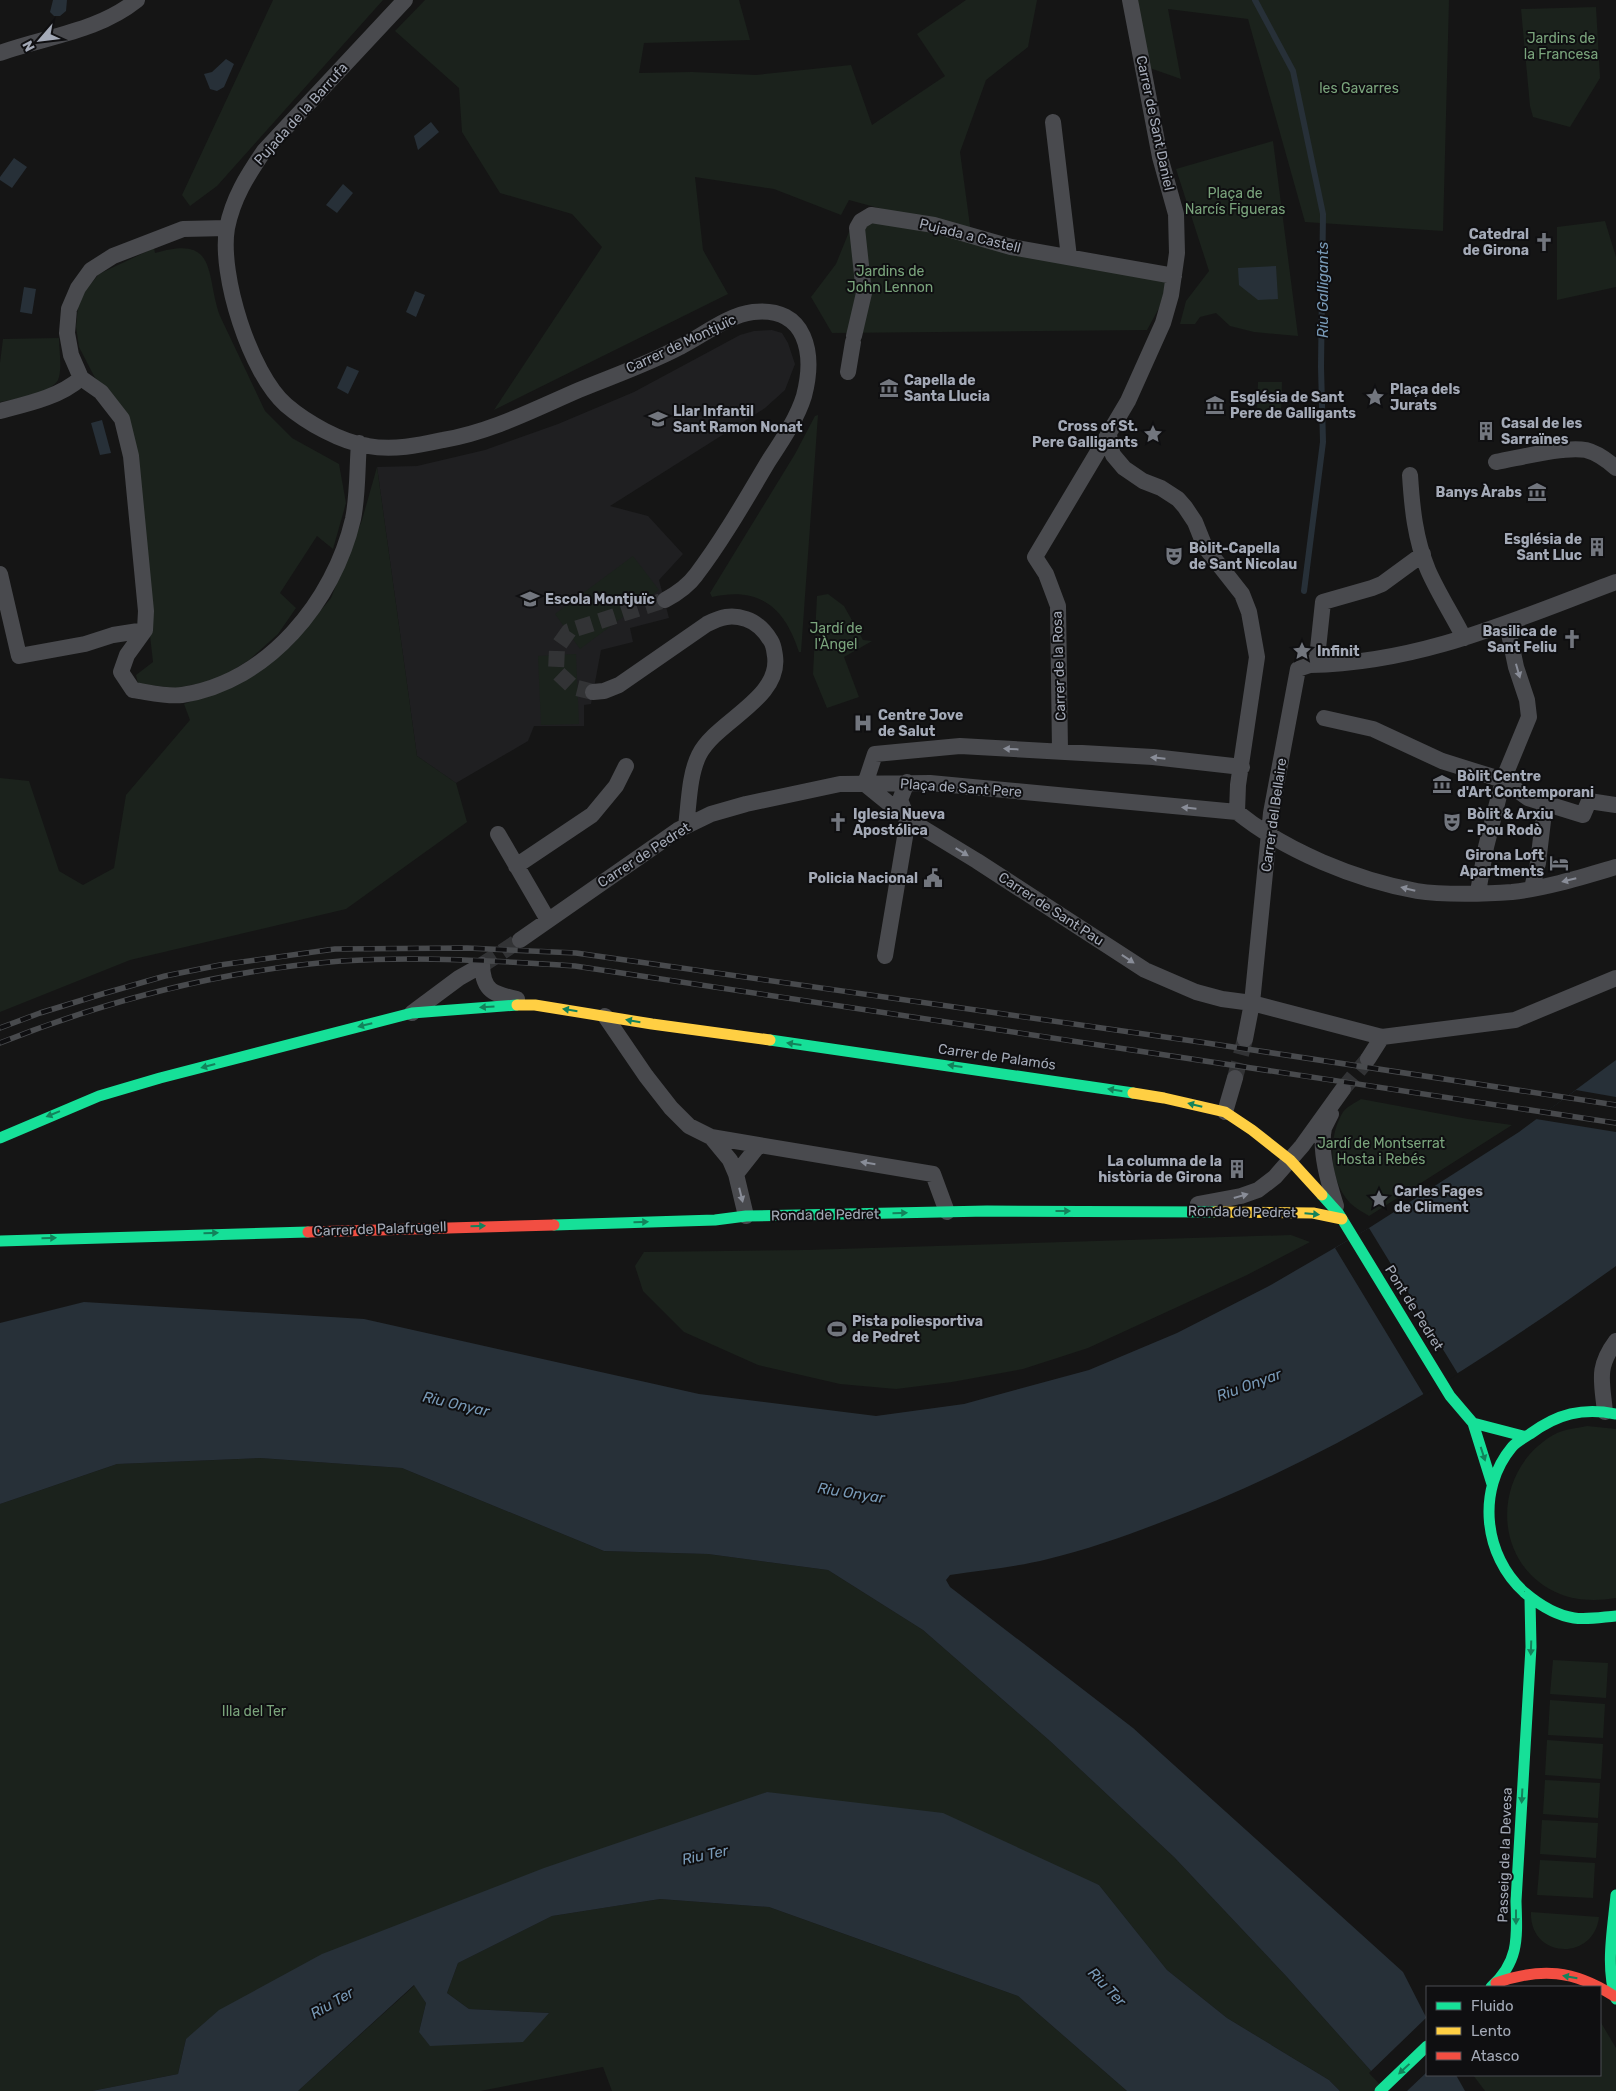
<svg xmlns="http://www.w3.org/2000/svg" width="1616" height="2091" viewBox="0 0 1616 2091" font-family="Rubik,sans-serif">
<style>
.built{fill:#1f1f21}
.green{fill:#1b221c}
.water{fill:#273038}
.pier{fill:#151515}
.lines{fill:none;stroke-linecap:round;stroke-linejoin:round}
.stream{stroke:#273038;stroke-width:6}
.street-tunnel{stroke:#323335;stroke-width:16;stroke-dasharray:16 8;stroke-linecap:butt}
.street{stroke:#494a4e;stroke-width:16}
.fast{stroke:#16e098;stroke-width:11}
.slow{stroke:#ffcf43;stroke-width:11}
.jam{stroke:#f24e42;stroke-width:11}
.rail-casing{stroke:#484a4d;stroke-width:5.5}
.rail{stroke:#0f0f11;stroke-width:4;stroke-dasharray:11;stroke-linecap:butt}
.oneway{fill:#898d98}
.oneway2{fill:#13825b}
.labels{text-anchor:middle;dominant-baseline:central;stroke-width:4;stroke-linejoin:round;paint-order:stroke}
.park-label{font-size:14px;fill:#7aa47c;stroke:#0f0f11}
.street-label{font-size:14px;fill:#a4aab7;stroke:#0f0f11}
.poi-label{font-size:14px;font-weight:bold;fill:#a4aab7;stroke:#0f0f11;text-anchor:start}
.water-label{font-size:15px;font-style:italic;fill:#7899b6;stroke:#0f0f11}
</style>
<rect width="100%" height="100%" fill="#151515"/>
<path class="built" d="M772,330L782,333L788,343L795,364L785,390L765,408L610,506L648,516L683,554L659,580L669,618L630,628L633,642L601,650L591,704L584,705V726H534L528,741L456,783L417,756L377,467L417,466L485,450L558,424L634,392L740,335L754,331Z"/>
<path class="green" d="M273,0H383L217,186L190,206L182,195Z
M425,0H739L750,40L644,43L639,73L692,72L756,75L851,65L872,125L945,76L917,34L966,0H1037L1028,47L986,80L960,152L971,233L849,200L841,215L774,189L695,177L703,250L728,294L494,410L602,247L572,214L500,193L462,132L459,88L395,31Z
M1138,0H1449L1443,231L1305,222L1248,19L1168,9L1181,79L1147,67Z
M1596,7L1600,78L1570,127L1533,117L1530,106L1521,9Z
M1273,141L1298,336L1254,332L1230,326L1216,313L1200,317L1195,324H1180L1186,301L1209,271L1176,169Z
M855,217L1168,280L1159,308L1147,330L832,333L811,297L836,264Z
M1605,221L1616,257V287L1557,300V227Z
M154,248L155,253C219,234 205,275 220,316L265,411L292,438L339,464L346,503L333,549L317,536L280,593L296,608L278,634L249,660L217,680L176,688L138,684L136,675L153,662L125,414L94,376L79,347L76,327L78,307L84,292L99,274Z
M59,338C59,350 62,365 59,377C56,393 14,399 0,402V363L3,339Z
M1258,382H1282L1281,414L1257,413Z
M818,415L801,652H799C785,608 760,586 712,597L710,593L795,454L815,416Z
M377,467L417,756L456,783L467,822L346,909L130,960L0,1012V778L29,781L59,871L83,885L114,868L126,795L190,720L184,704L237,684L291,646L331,598L362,520Z
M633,556L659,590L580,649L555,614Z
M828,594L844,606L863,640L872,641L844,657L859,697L827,708L813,674L817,596Z
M576,654L579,724L541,725L538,656Z
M1361,1099L1468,1119L1512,1125L1369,1216C1363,1212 1355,1208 1350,1203C1329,1181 1327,1138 1343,1112C1346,1107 1355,1103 1361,1099Z
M1291,1235L1310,1242L1247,1275L1088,1348L1023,1369L952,1382L896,1389L840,1384L758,1365L684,1332L643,1291L635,1266L644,1252L806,1250Z
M1587,1426L1616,1429V1598C1597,1601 1577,1601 1560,1594C1489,1565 1491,1467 1557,1433C1566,1429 1578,1428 1587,1426Z
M260,1458L402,1468L604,1551L708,1554L828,1570L923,1630L1050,1741L1174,1857L1287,1977L1389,2091H1340L1329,2080L1227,2018L1167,1970L1099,1885L767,1792L186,2039L178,2074L92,2091H0V1504L117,1464Z
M1553,1660L1608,1663L1606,1698L1550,1694Z
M1550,1700L1605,1704L1603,1738L1548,1735Z
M1547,1740L1603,1744L1601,1779L1545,1775Z
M1545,1780L1600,1783L1598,1818L1543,1814Z
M1542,1820L1598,1823L1596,1858L1540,1854Z
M1540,1860L1595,1863L1593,1898L1537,1895Z
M660,1899L769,1907L1018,1996L1127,2091H612L603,2067L480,2091H298L415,1985L426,2003L419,2032L549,2013L469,2009L447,1993L458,1963L552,1916Z
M1531,1912L1599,1917C1594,1962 1529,1959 1531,1912Z
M1600,2021L1616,2048V2091H1485L1473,2075H1600Z"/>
<path class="water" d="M53,0H67L66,11L60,16H54L50,12Z
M226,59L234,64L224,87L217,91L210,89L204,74L212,72Z
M431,122L439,132L418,150L414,136Z
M14,158L27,167L12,188L0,180V177Z
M343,184L353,193L337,213L326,205Z
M1276,266L1278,299L1258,300L1239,285L1238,268Z
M24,287L36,289L32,314L20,312Z
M415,291L425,295L416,317L406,312Z
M347,366L359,371L348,394L337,388Z
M102,420L111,453L100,455L91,423Z
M1616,1060V1266C1473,1369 1325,1462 1159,1523C1123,1537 1085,1550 1048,1559C1016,1567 983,1570 950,1575L946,1580L950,1587L1133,1728L1403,1972L1427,2019V2075H1456L1465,2091H1389L1287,1977L1174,1857L1050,1741L923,1630L828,1570L708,1554L604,1551L402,1468L260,1458L117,1464L0,1504V1323L84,1302L364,1319L699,1394L876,1416L964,1404L1089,1370L1177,1333L1269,1286L1369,1228L1519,1132Z
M767,1792L943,1813L1099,1885L1167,1970L1227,2018L1329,2080L1340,2091H1127L1018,1996L769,1907L660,1899L552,1916L458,1963L447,1993L469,2009L549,2013L523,2042L430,2046L419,2032L426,2003L414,1985L298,2091H92L178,2074L186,2039L219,2010L322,1954L544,1868Z"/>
<path class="pier" d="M1576,1090L1616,1097V1132L1536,1119Z
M1369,1228L1458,1374L1424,1395L1335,1248Z
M1427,2017V2072L1407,2091H1386L1369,2073Z"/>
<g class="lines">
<path class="stream" d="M1255,0L1293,71L1323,214L1321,367L1323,442L1304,591"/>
<path class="street-tunnel" d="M593,692L573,687L556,671L557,648L569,631L665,600
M482,965L520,940
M1235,1078L1245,1039
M1343,1089L1368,1059"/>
<path class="street" d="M405,0L264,151C247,176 233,198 227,228C219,275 250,373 286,405C307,423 341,442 368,446C393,451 420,445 443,440C491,432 535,409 579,390C613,376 648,364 680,347C702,336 728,315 753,312C807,306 815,354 804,396C797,419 781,442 768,462C746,499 722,541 696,575C688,586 678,593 665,600
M1130,0L1160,157L1176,214L1177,253L1171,295L1163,323L1128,401L1109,433L1110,445L1113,455L1124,468L1143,481L1161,488L1178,499L1185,507L1195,522L1205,547L1242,594L1249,612L1257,657L1238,785L1237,812
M0,53C47,36 97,32 137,0
M1053,122L1069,257
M227,228L183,229L113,256L91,270L78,288L69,309L67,333L71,355L81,378L101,392L122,419L131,456L146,611L145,630L127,655L121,672L133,690C148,692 167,697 182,695C268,682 334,601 353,519C358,495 357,468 359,443
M854,336L864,293L857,228L861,221L871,215L934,225L1011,247L1174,276
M848,372L853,342
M0,411C27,404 60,397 81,378
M1496,462C1519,458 1564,446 1586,450C1598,453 1607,460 1616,468
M1410,475C1412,507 1415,539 1428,570C1438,593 1453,616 1464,638
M0,574L19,656L85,644L113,635L145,630
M1310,665C1421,663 1514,620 1616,582
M593,692L604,691L619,685L707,624C721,617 731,614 746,619C758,623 765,631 771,641C774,646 774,650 775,656C781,699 716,721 699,755C689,775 689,804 686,826
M1324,718L1373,729L1442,761L1503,780L1528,798L1583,815L1589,801L1616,805
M1060,751L1058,606L1046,574L1035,557L1109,433
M865,784L908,819L977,861L1145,970L1196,992L1222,999L1252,1003L1382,1037L1515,1020L1616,978
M865,784L875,754L960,746L1153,757L1242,767
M498,834L548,920
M516,866L592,815L616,786L626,766
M1532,888L1538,863L1545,804
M1478,892L1486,847L1503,780L1529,717L1527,700L1516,667L1507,624
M520,940L678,830L711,814L746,804L840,784L930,783L1237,812C1285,851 1356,880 1417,891C1442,895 1487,894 1512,892C1547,888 1582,877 1616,867
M885,956L908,819L900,800L907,782
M412,1013L459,978L482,965C483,992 494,994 517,999
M605,1016L646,1076L671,1108L689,1126L711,1137L933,1174L947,1212
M1245,1039L1252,1003L1271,813L1298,669L1310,665L1317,658L1323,602L1372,588L1382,584L1423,554
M1368,1059L1382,1037
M1225,1112L1235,1078
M1331,1114C1329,1118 1326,1124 1324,1128C1319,1151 1329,1184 1336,1206
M711,1137L730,1160L736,1174L746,1216
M736,1174L759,1145
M1198,1204L1241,1196L1258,1190L1275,1177L1302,1146L1343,1089
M1605,1412C1602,1381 1596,1368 1616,1341"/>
<path class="fast" d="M770,1040L1133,1093
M0,1138L99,1096L160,1078L412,1013L517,1005
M1322,1195L1339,1214L1450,1396L1473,1423L1492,1484
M554,1225L715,1220L746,1216L987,1211L1215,1212
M0,1241L308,1232
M1616,1414C1583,1407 1557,1414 1530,1434C1524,1438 1516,1442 1512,1447C1476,1490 1484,1556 1524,1592C1538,1604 1555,1615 1574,1618C1587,1620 1603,1617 1616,1616
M1473,1423L1523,1436
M1616,1895C1613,1928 1605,1967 1616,1999
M1491,1987C1520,1961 1517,1936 1516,1901L1531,1647L1530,1599
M1380,2091L1427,2046"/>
<path class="slow" d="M517,1005H535L652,1024L770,1040
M1133,1093L1164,1098L1225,1112L1252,1130L1290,1160L1322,1195
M1215,1212L1313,1213L1342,1219"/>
<path class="jam" d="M308,1232L554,1225
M1496,1983C1541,1967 1574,1970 1614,1996"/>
<g class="rail-casing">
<path id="rail" d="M0,1028L40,1013L102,994L165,976L220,965L335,949L467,948L576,953L1200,1042L1616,1105
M0,1043C108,1000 225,970 341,961C419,956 497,961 575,966L1616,1123"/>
</g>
<use href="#rail" class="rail"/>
</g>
<defs><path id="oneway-solid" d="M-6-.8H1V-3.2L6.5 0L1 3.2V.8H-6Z" transform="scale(1.25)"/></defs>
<g class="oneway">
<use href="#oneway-solid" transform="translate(1518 671) rotate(74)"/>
<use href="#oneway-solid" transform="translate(1011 749) rotate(-177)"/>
<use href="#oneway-solid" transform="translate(1158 758) rotate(-174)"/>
<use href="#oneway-solid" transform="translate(1189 808) rotate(-174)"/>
<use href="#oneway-solid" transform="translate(962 852) rotate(31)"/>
<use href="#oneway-solid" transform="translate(1569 880) rotate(166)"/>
<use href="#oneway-solid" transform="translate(1408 889) rotate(-166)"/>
<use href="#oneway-solid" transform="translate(1128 959) rotate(34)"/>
<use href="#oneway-solid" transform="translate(868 1163) rotate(-171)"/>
<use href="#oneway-solid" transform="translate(741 1195) rotate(76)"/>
<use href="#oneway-solid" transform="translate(1241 1196) rotate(-16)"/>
</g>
<g class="oneway2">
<use href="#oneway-solid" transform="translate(487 1007) rotate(176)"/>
<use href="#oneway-solid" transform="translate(570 1010) rotate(-171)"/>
<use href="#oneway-solid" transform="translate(633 1021) rotate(-170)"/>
<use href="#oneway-solid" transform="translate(365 1025) rotate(166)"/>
<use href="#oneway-solid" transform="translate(794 1044) rotate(-172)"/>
<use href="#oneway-solid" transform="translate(208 1066) rotate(165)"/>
<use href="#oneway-solid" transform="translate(955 1066) rotate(-172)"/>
<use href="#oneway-solid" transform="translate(1115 1090) rotate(-171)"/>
<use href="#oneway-solid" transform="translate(1195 1105) rotate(-166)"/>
<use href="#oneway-solid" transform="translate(53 1114) rotate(158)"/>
<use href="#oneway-solid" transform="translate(1063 1211)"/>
<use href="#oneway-solid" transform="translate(900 1213) rotate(-1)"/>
<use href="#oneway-solid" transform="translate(1312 1214) rotate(5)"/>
<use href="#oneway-solid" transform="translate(641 1222) rotate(-1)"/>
<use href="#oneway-solid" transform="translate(478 1226) rotate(-1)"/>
<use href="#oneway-solid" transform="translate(211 1233) rotate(-2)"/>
<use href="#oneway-solid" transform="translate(49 1238) rotate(-2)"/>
<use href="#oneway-solid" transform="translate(1483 1454) rotate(72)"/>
<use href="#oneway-solid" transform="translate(1531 1648) rotate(92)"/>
<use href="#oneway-solid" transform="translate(1522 1796) rotate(93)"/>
<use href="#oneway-solid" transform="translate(1516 1917) rotate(90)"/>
<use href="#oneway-solid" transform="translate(1570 1977) rotate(-170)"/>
<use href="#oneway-solid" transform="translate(1404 2069) rotate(137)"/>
</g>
<defs>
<g id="church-bare" transform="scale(1.5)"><path d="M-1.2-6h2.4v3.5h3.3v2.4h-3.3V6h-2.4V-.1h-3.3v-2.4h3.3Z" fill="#72767e" stroke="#0f0f11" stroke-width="2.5" paint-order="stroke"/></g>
<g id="museum-bare" transform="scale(1.5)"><path d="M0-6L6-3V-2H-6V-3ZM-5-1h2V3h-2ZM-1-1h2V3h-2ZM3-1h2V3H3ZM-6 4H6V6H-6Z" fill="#72767e" stroke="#0f0f11" stroke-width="2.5" paint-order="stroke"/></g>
<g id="sight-bare" transform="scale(1.5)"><path d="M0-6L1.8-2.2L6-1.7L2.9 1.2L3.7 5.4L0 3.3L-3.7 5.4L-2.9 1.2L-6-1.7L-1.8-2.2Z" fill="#72767e" stroke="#0f0f11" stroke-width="2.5" paint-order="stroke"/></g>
<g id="school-bare" transform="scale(1.5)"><path d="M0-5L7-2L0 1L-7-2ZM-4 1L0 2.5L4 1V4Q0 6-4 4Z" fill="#72767e" stroke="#0f0f11" stroke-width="2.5" paint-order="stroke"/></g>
<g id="building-bare" transform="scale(1.5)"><path d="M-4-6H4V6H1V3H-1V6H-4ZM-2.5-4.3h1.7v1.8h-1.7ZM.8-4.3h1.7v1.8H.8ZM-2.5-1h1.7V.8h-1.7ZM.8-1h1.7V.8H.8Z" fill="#72767e" stroke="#0f0f11" stroke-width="2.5" paint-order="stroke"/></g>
<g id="theatre-bare" transform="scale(1.5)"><path d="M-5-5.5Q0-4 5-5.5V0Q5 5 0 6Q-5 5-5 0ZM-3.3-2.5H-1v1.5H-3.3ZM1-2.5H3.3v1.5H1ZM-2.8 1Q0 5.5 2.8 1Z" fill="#72767e" stroke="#0f0f11" stroke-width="2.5" paint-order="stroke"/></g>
<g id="hospital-bare" transform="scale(1.5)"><path d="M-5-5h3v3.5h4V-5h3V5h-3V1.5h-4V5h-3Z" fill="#72767e" stroke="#0f0f11" stroke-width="2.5" paint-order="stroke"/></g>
<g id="hotel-bare" transform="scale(1.5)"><path d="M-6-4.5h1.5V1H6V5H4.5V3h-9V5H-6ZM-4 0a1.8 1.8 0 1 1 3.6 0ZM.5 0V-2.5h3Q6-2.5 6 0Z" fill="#72767e" stroke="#0f0f11" stroke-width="2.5" paint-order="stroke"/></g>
<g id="civic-bare" transform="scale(1.5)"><path d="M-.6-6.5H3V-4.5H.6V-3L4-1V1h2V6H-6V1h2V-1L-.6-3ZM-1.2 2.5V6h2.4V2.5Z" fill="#72767e" stroke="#0f0f11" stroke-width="2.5" paint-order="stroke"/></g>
<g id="stadium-bare" transform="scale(1.5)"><path d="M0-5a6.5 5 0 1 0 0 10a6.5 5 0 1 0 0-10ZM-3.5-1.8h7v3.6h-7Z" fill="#72767e" stroke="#0f0f11" stroke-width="2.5" paint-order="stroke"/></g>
</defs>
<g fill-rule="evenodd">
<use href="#church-bare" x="1544" y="242"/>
<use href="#museum-bare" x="889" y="388"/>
<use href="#sight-bare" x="1375" y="397"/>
<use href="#museum-bare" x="1215" y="405"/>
<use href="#school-bare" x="658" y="419"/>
<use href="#building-bare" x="1486" y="431"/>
<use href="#sight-bare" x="1153" y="434"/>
<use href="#museum-bare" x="1537" y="492"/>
<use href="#building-bare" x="1597" y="547"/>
<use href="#theatre-bare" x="1174" y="556"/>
<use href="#school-bare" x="530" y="599"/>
<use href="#church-bare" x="1572" y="639"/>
<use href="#sight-bare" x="1302" y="651"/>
<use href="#hospital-bare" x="863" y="723"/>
<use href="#museum-bare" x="1442" y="784"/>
<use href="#church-bare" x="838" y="822"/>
<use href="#theatre-bare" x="1452" y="822"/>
<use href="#hotel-bare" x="1559" y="863"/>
<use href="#civic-bare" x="933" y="878"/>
<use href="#building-bare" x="1237" y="1169"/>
<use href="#sight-bare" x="1379" y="1199"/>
<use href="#stadium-bare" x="837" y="1329"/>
</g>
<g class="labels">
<g class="park-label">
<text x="1561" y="38">Jardins de<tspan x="1561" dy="16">la Francesa</tspan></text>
<text x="1359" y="88">les Gavarres</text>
<text x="1235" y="193">Plaça de<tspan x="1235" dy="16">Narcís Figueras</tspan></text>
<text x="890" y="271">Jardins de<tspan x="890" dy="16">John Lennon</tspan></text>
<text x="836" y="628">Jardí de<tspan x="836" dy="16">l'Àngel</tspan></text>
<text x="1381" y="1143">Jardí de Montserrat<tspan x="1381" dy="16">Hosta i Rebés</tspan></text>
<text x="254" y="1711">Illa del Ter</text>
</g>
<g class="street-label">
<text transform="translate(301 114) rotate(-48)">Pujada de la Barrufa</text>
<text transform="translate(1155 123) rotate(78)">Carrer de Sant Daniel</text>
<text transform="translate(970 236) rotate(14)">Pujada a Castell</text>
<text transform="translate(681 344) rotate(-25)">Carrer de Montjuïc</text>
<text transform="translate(1059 666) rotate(-92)">Carrer de la Rosa</text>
<text transform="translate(961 788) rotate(4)">Plaça de Sant Pere</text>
<text transform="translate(1274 815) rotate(-82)">Carrer del Bellaire</text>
<text transform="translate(644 855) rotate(-33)">Carrer de Pedret</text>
<text transform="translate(1051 909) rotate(33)">Carrer de Sant Pau</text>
<text transform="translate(997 1057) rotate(8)">Carrer de Palamós</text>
<text transform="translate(1242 1212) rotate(1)">Ronda de Pedret</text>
<text transform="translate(825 1215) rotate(-1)">Ronda de Pedret</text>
<text transform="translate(380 1229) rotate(-2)">Carrer de Palafrugell</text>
<text transform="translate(1414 1308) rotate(58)">Pont de Pedret</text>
<text transform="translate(1505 1855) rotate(-88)">Passeig de la Devesa</text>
</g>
<g class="poi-label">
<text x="1529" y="234" text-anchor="end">Catedral<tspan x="1529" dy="16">de Girona</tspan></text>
<text x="904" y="380">Capella de<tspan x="904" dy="16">Santa Llucia</tspan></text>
<text x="1390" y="389">Plaça dels<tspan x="1390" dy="16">Jurats</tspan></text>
<text x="1230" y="397">Església de Sant<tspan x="1230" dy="16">Pere de Galligants</tspan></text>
<text x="673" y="411">Llar Infantil<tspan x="673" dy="16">Sant Ramon Nonat</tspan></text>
<text x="1501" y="423">Casal de les<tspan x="1501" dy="16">Sarraïnes</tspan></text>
<text x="1138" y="426" text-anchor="end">Cross of St.<tspan x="1138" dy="16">Pere Galligants</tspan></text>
<text x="1522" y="492" text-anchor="end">Banys Àrabs</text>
<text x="1582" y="539" text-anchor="end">Església de<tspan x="1582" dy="16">Sant Lluc</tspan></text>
<text x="1189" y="548">Bòlit-Capella<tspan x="1189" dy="16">de Sant Nicolau</tspan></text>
<text x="545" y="599">Escola Montjuïc</text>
<text x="1557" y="631" text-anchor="end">Basilica de<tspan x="1557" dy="16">Sant Feliu</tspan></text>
<text x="1317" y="651">Infinit</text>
<text x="878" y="715">Centre Jove<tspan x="878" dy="16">de Salut</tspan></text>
<text x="1457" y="776">Bòlit Centre<tspan x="1457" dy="16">d'Art Contemporani</tspan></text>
<text x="853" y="814">Iglesia Nueva<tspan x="853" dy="16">Apostólica</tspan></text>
<text x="1467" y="814">Bòlit &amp; Arxiu<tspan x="1467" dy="16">- Pou Rodò</tspan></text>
<text x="1544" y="855" text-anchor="end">Girona Loft<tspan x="1544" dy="16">Apartments</tspan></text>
<text x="918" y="878" text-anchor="end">Policia Nacional</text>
<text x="1222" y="1161" text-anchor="end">La columna de la<tspan x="1222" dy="16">història de Girona</tspan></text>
<text x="1394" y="1191">Carles Fages<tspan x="1394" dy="16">de Climent</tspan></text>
<text x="852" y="1321">Pista poliesportiva<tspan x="852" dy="16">de Pedret</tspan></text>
</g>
<g class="water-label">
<text transform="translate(1323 290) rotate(-90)">Riu Galligants</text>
<text transform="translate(1249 1385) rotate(-20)">Riu Onyar</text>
<text transform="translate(456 1404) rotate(13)">Riu Onyar</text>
<text transform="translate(851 1493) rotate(9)">Riu Onyar</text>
<text transform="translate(705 1855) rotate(-12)">Riu Ter</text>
<text transform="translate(1107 1987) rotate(46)">Riu Ter</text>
<text transform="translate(332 2003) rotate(-30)">Riu Ter</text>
</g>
</g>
<rect x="1426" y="1986" width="175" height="90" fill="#0f0f11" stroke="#4b4d53"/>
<rect x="1436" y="2002" width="25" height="8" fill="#16e098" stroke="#4b4d53"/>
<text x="1471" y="2011" font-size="15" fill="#a4aab7">Fluido</text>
<rect x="1436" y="2027" width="25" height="8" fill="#ffcf43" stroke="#4b4d53"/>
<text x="1471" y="2036" font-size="15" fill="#a4aab7">Lento</text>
<rect x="1436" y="2052" width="25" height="8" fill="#f24e42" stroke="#4b4d53"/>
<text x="1471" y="2061" font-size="15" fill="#a4aab7">Atasco</text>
<g transform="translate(40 40) rotate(242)" stroke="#0f0f11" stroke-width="4" paint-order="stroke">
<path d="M0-4L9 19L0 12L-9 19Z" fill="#a4aab7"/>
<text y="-8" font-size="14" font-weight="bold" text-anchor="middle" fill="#a4aab7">N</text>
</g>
</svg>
